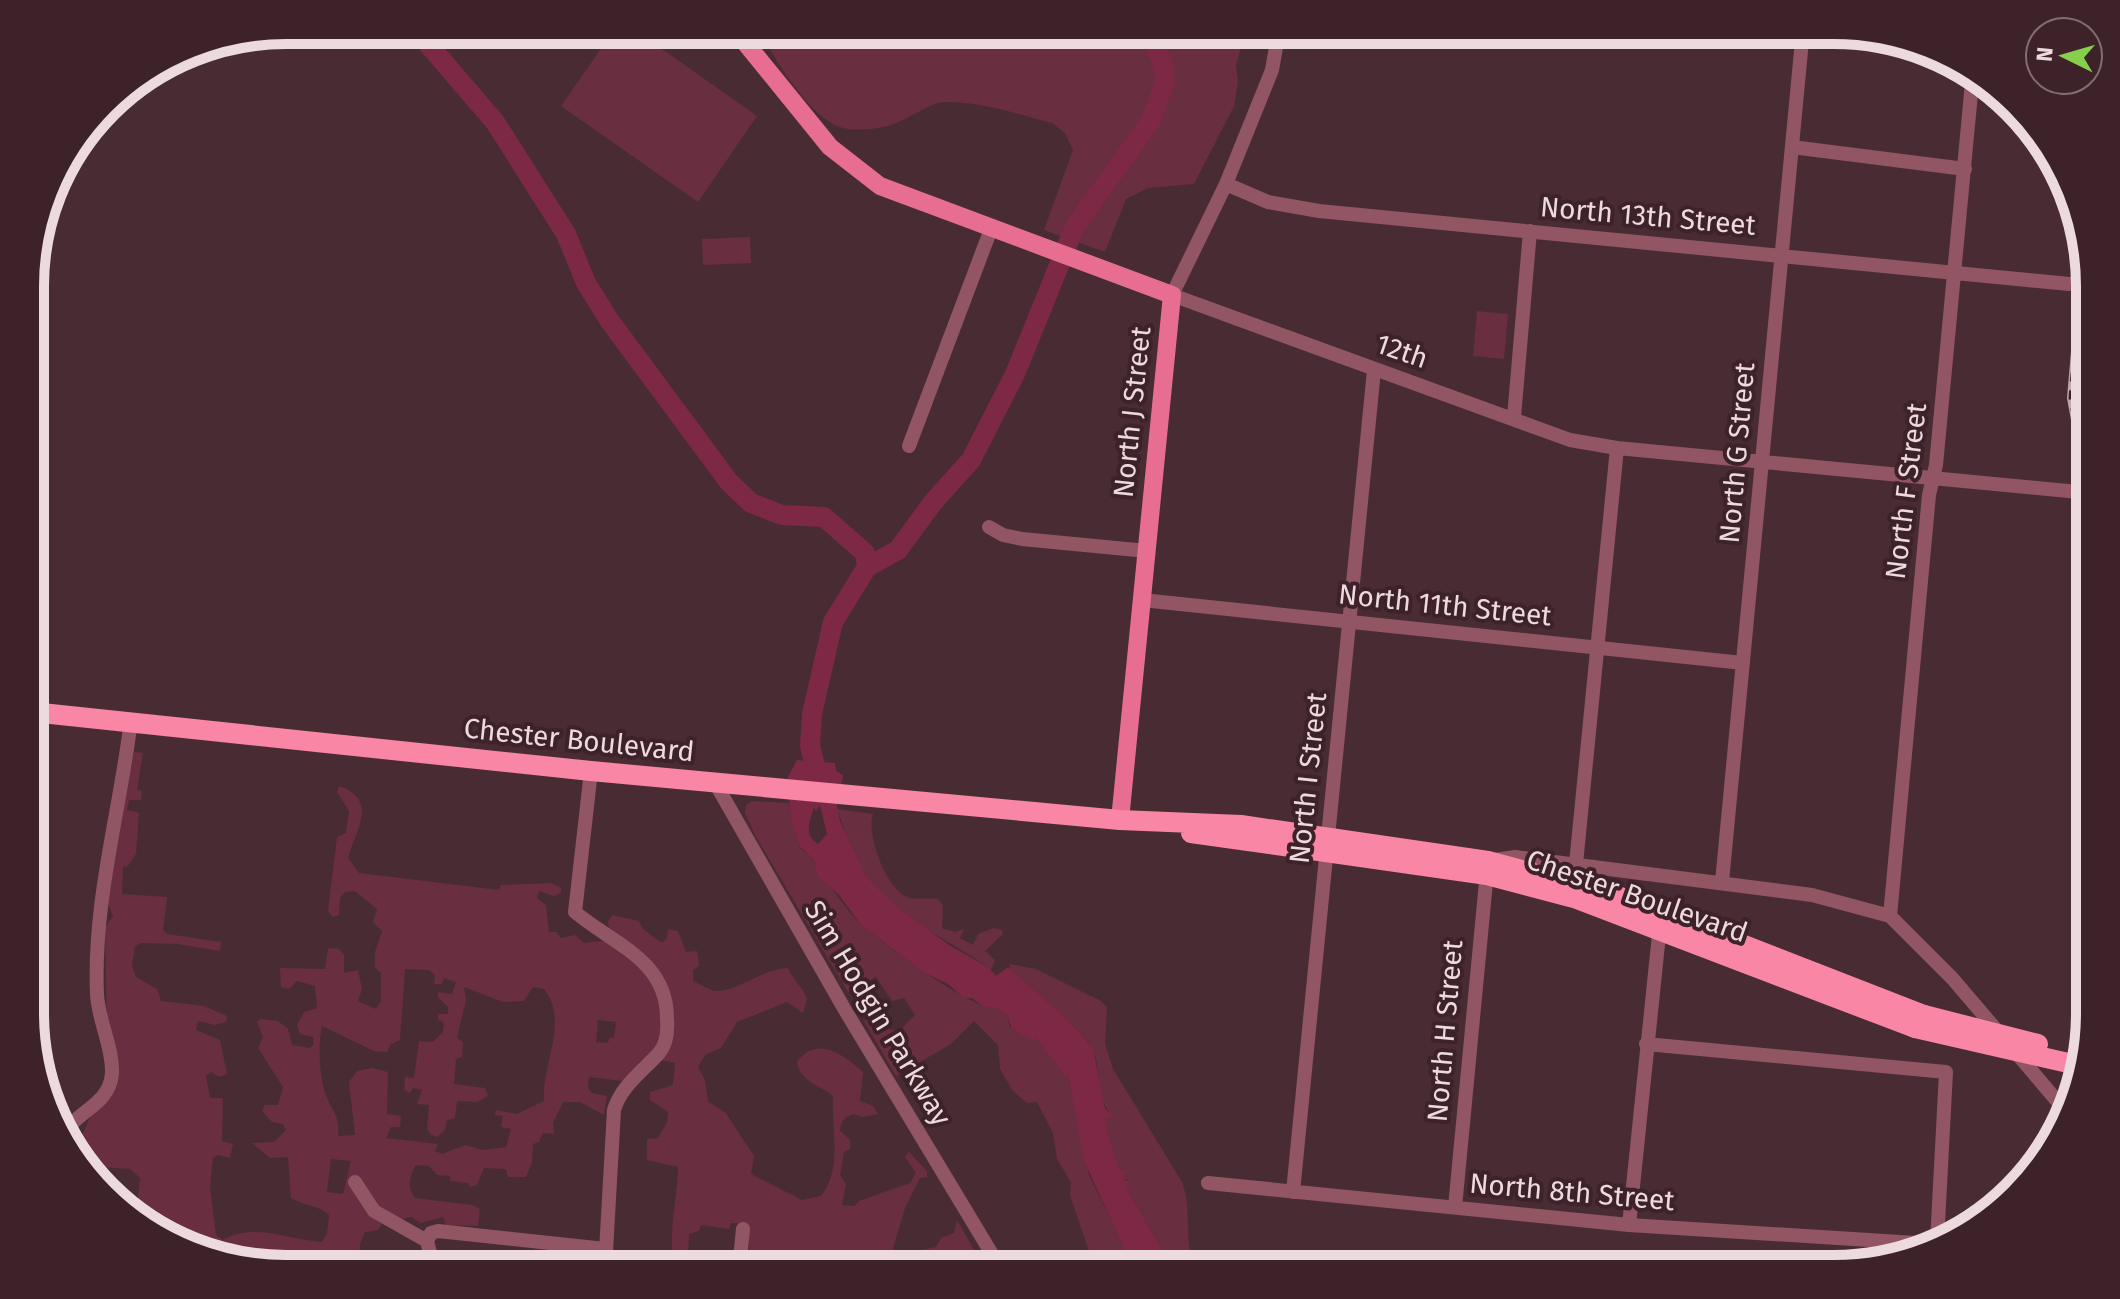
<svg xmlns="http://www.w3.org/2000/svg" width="2120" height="1299" viewBox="0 0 2120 1299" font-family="'Fira Sans',sans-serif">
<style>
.green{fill:#692e3f;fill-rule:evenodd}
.water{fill:#7d2844;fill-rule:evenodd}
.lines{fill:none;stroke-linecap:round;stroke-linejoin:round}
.river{stroke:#7d2844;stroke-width:20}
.minor{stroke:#915564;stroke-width:14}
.major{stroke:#e76e91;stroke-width:18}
.highway{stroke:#fa86a5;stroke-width:20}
.rail-casing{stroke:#bea8ad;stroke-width:6}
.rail{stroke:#3e2229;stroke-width:3;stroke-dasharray:9;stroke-linecap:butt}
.highway-bridge{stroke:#fa86a5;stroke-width:20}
.labels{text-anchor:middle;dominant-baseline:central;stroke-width:8;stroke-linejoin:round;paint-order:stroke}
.street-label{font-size:28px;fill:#eddade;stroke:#3e2229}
.rim{fill:none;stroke:#eddade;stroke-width:10}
</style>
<rect width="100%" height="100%" fill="#492c33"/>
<path class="green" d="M614,30H635L757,116L698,202L561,106Z
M759,30H1246L1236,65L1238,82L1234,106L1194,184L1148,188L1126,199L1105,252L1044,230L1073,150L1065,133L1052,123C1018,114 978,101 944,102C933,102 907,119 894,124C880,129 854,132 840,127C809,117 774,58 759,30Z
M750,237L751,263L703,265L702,239Z
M1477,311L1508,314L1504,359L1473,356Z
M134,752L143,753L137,790L142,791L141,800H129L127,810L139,813L136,854L128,866L123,867L122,894L167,897L163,930L167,934L221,942L220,951L178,944L141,943L135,946L132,966L136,977L157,989L161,1001L204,1006L227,1016L226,1022L215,1025L198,1021L196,1030L220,1040L227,1074L220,1077L211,1072L206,1076L210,1098H223L222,1141L233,1144L230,1158L218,1155L213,1158L210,1187L216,1235L223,1240C254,1222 288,1240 322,1242L327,1233L329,1215C319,1205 304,1206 291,1198L288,1157L270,1158L252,1143L274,1142L286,1130L283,1124L272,1122L262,1111L265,1105H278L283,1087L258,1048L263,1037L257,1022L260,1019L278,1021L288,1029L292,1045L310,1048L314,1044L313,1037L300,1034L297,1025L304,1012L317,1008L315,986L297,981L289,989L281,987L280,968L325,969L328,948L339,949L344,955V973L358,970L362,989L358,1001L376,1009L381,1001V973L375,968V952L382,931L373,922L377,909L355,891L345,892L340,898L339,915L333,917L328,911L337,837L346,833L349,811L337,792L339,786C379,800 356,829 348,858L359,873L499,890L501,885L551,883L561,888V893L554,896L539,891L537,898L546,905L549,932H556L561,938L575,935L584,943C591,942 602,940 608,942C644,957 669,1002 660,1040C656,1055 634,1070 622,1081L589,1077L588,1088L592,1093L607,1096L604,1115L580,1102H563L553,1123L554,1134L543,1133L539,1142L533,1144L532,1162L526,1177H508L506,1169L484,1168L477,1185L469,1187V1183L450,1181V1176L437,1175L429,1166L416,1165C409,1176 407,1188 415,1198L472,1205L480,1209L478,1226L446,1225L443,1217L421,1223L411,1217L401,1219L367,1213L382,1224L378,1230L365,1232L360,1244L358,1269H286L204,1256L144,1226L140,1221H149V1212L137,1207L140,1178L130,1169L88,1166L79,1142L92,1113L114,1092L116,1067L107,1033L105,927L113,916L107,902ZM405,969L429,970L435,975L434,984H442L444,978L456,982L452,994L438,992V997L448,1007V1014H438V1019L444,1023L443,1032L433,1042L419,1041L414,1078L405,1077L404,1090L410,1093L413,1088L422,1090L417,1104L429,1105L427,1129L431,1135L437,1137L445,1130L447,1120L455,1118L457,1101L477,1102L488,1096L485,1088L454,1084L456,1059L462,1057L463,1042L457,1038L466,1000L464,987L503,1002L524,1001L533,987L544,989C570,1022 541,1065 544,1101L517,1114L496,1110L495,1115L503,1116L501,1127L511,1129L506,1147L482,1150L466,1145L442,1154L435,1151L438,1144L386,1138L391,1127H400L401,1116L387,1114L388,1072L372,1068L357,1071L349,1082L355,1135L338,1136C340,1113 332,1113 326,1095C319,1078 318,1042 322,1026L374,1051L387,1052L391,1044L400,1040ZM598,1020L616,1022L614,1038H609L608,1043L596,1042ZM331,1159L351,1161L343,1194L327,1192Z
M752,801L789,803L800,848L815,861L817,876C837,889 845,911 863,926C887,946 970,1009 996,1008L1007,1016L1010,1027L1039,1041L1068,1074L1089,1175L1135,1269H1095L1070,1195L1071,1183L1057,1159L1053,1133L1037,1102L1027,1103L1012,1090L1000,1069L998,1045L974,1021L951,1044L896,1076L864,1021L874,1016L891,1030L901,1029L915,1015L904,998L892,1001L876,977L848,992L756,837L745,813L746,805Z
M837,809L873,814C866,835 886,888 907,897C916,901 927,897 938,899L943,906L942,928L955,932L964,929L960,938L973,945L978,934L994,928L1002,930L1003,934L985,951L995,960L990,972L988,967C953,943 893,914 868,880C854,861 845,830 837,809Z
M613,915L639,921L643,929L662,943L667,938L668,929L678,931L686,952L697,951L699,966L693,970V981C700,984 709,990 716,991C734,993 763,969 788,968C793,980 802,986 807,999L803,1013L787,1002L737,1022L721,1048L705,1055L698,1067L705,1080L708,1102L725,1112L754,1156L751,1174L802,1200L821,1196C843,1168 831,1130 833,1096C819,1084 801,1083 797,1062C817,1035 843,1054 863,1072L860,1101L873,1106L878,1114L862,1117L854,1114C845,1117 841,1120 840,1131L850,1140V1149L844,1152L840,1175L846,1184L842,1205L854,1206L859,1201L910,1183L916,1173L905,1157L909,1152L927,1171V1177L920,1178L905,1208L892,1252L902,1254L936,1247L941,1238L954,1233L957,1220L982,1264L981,1269H789V1262L777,1261V1255L749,1251L748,1224L731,1223L729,1229L701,1225L699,1231L689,1234L688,1263L695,1269H677C665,1247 678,1196 678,1167L647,1160V1139L658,1138L667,1122L668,1112L650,1100V1092L673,1085L675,1063L661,1060C668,978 678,979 609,928L608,921Z
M1010,964L1036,969L1101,1001L1107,1007L1105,1044L1113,1069L1182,1182C1193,1212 1183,1240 1195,1269H1173L1125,1188L1128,1179L1123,1182V1170L1119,1168L1106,1125V1118L1114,1117C1092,1099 1105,1063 1088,1042C1065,1015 1037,994 1010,971Z
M1250,1255L1273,1269H1238L1240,1260Z"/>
<path class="water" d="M797,760L835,763L836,771L843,775L837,805L840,821L866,877L895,905L949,945L988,967L996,976L1008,967L1071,1023L1093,1048L1105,1109L1115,1117L1107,1118L1106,1125L1119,1168L1125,1171L1123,1181H1129L1126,1188L1173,1269H1135L1129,1259L1084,1161L1068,1074L1066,1077L1037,1039L1034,1041L1012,1029L1007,1016L996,1008L984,1007L972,998H964L948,984L923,972L861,925L839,895L817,876L815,861L800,847L792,823L787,779ZM820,805L827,834L818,844C803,835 810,821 814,807L816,811Z"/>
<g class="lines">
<path class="river" d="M416,30L495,122L566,234L586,283L609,320L729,482L751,503L782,515L824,517L865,553L867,567
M821,787L810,746L812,714L833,622L867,567L898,550L934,501L971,460L1015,374L1075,226L1150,122L1165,82L1164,67L1149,30"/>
<path class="minor" d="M1279,30L1272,70L1226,184L1172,295L1570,440L1617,448L2089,493
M1792,147L1965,169
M1226,184L1268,202L1319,211L2069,284
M1514,417L1530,231
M909,446L991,229
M989,527L1003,535L1022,539L1147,551
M1142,600L1743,663
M591,771L575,912C613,944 667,960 667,1018C668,1030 667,1044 659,1053C642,1072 621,1086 614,1110L605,1269
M714,781L845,1010L1001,1269
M1575,874L1617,448
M1722,882L1803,30
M1890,916L1929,495L1936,465L1973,72
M1646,1044L1946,1072L1937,1242
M2013,1049L2063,1108
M65,1132C79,1110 110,1104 112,1073C113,1047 98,1020 97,994C93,901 120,812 131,720
M355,1182L374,1211L427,1241
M1208,1183L1629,1225L1932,1244
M1293,1192L1374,370
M1455,1207L1488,861L1515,857L1812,895L1890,916L1952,978L1999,1033
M1629,1225L1660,925
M427,1241L431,1233L438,1231L605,1249
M427,1241L434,1269
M739,1269L743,1229"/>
<path class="major" d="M735,30L830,147L880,186L1172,295L1120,820"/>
<path class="highway" d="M32,712L591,771L1120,820L1241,825L1488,861L1618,896L1924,1015
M1191,833L1487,875L1574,898L1915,1028"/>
<g class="rail-casing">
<path id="rail" d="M2083,247L2070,398L2089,502"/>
</g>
<use href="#rail" class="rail"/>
<path class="highway-bridge" d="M1924,1015L2038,1044
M1915,1028L2077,1065"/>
</g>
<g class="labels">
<g class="street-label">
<text transform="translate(1648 216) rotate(5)">North 13th Street</text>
<text transform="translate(1402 351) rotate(19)">12th</text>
<text transform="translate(1132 412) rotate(-84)">North J Street</text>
<text transform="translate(1737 453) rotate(-85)">North G Street</text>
<text transform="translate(1906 491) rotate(-83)">North F Street</text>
<text transform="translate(1445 605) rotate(6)">North 11th Street</text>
<text transform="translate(579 740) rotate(6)">Chester Boulevard</text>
<text transform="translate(1308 778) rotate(-84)">North I Street</text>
<text transform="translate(1637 896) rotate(19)">Chester Boulevard</text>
<text transform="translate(878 1013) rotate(59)">Sim Hodgin Parkway</text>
<text transform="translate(1445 1031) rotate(-85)">North H Street</text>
<text transform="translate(1572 1192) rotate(5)">North 8th Street</text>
</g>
</g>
<path d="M0 0H2120V1299H0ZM286 44H1834A242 242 0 0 1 2076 286V1013A242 242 0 0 1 1834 1255H286A242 242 0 0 1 44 1013V286A242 242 0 0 1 286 44Z" fill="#3e2229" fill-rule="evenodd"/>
<path class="rim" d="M286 44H1834A242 242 0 0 1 2076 286V1013A242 242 0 0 1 1834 1255H286A242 242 0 0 1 44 1013V286A242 242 0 0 1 286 44Z"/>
<g transform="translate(2064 56) rotate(275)"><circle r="38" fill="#3e2229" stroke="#846c71" stroke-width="2"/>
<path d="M0-6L14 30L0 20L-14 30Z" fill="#85cf4c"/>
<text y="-12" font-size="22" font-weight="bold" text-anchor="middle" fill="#eddade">N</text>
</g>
</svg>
